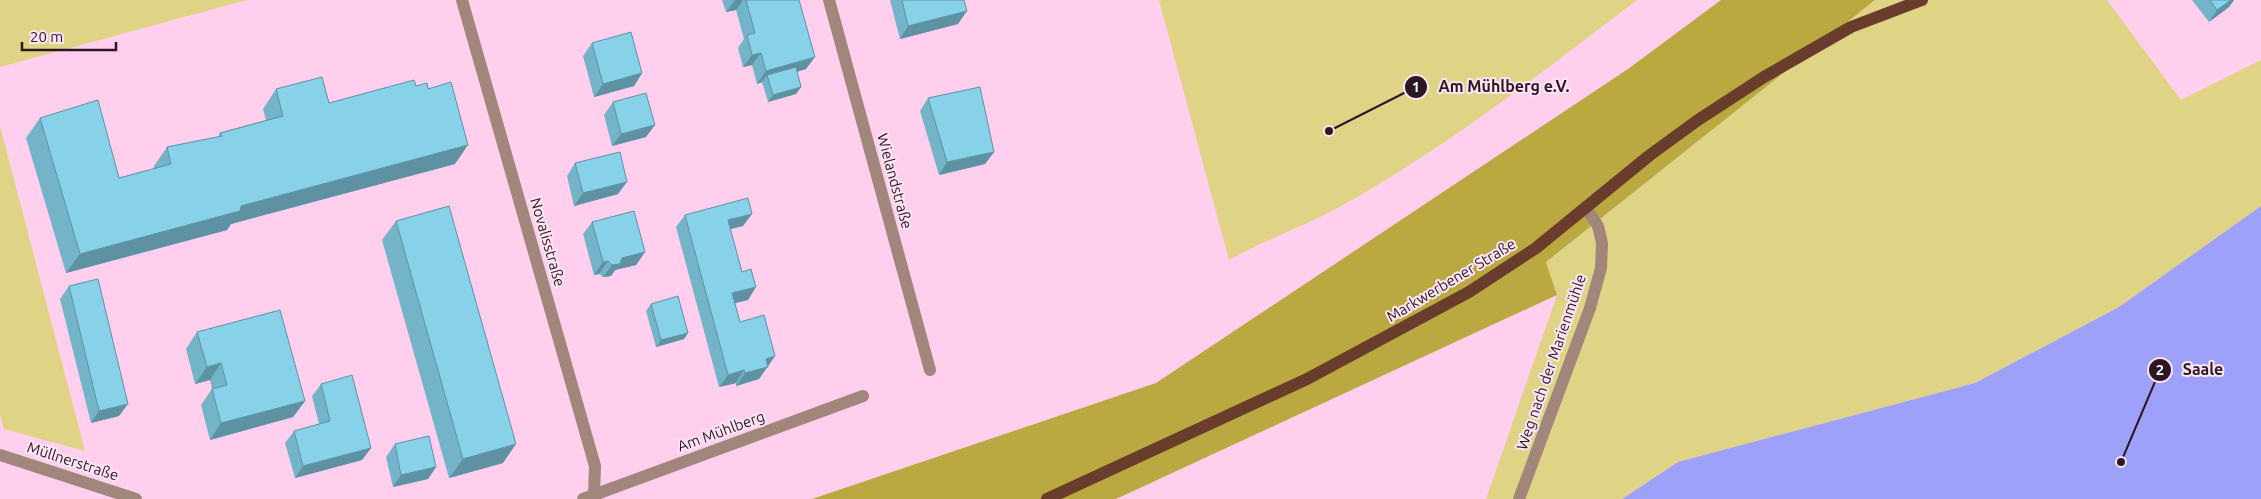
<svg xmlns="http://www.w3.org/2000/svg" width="2261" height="499" viewBox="0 0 2261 499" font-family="Ubuntu,sans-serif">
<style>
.green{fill:#dfd385}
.forest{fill:#b9a940}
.water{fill:#9da1f9}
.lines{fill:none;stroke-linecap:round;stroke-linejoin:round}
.minor{stroke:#a1867c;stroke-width:12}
.major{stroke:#693c2c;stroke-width:12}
.wall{fill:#74b4c8}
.shaded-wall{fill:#5e92a3}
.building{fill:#87d1e9;stroke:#5e92a3}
.labels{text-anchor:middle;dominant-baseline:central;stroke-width:4;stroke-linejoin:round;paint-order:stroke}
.street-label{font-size:15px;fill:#2c1725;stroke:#fde5f3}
.leader{fill:none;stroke:#2c1725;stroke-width:2}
.callout-dot{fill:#2c1725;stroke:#fde5f3;stroke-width:2}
.mark-label{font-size:15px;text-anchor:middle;font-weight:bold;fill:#fff}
.callout-label{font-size:16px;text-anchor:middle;font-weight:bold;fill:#2c1725;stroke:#fde5f3;stroke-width:4;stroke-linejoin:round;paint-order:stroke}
</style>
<rect width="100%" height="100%" fill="#ffcfed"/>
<path class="green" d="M0,0H247L0,67Z
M1159,0H1637C1544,71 1453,142 1352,200C1313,223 1269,238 1229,260Z
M1875,0H2107L2181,100L2261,60V206L2119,307L1975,383L1678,462L1622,499H1486L1557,295L1546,262Z
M0,126L85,451L4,429L0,414Z"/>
<path class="forest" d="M1721,0H1875L1546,262L1557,295L1116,499H812L1156,383L1628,69Z"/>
<path class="water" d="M2261,206V499H1622L1678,462L1975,383L2119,307Z"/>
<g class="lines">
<path class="minor" d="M462,0L595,466L594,495L592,499
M829,0L930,370
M0,455L136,499
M583,499L863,396
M1519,499L1590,308L1601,268L1602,243L1598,226L1586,208"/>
<path class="major" d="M1047,499L1307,379L1469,292L1536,248L1650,155L1698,120L1764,77L1851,27L1922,0"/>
</g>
<path class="wall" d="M722,0H799L806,69L797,72L801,87L796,94L768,102L762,82L757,84L752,65L743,67L738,48L744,39L736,10L726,12Z
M890,0H964L958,24L900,39Z
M2192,0H2234L2229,7L2209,22Z
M592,43L642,73L634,86L594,97L583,56Z
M416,86L428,89L455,164L231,224L227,230L66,273L26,138L40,118L119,178L154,169V166L167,147L218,137L220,133L266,120L263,109L276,89L329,103Z
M928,98L994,152L985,164L939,175L920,111Z
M613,102L646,137L612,146L604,115Z
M575,163L618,194L574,206L567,176Z
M685,215L743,226L730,229L748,300L735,303L740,322L775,356L759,379L736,386V383L719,387L676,227Z
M396,221L503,463L449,478L382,240Z
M592,222L645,252L636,265L615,270L611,276L603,277L599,274L594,275L583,234Z
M69,286L119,416L91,423L60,299Z
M651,304L688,333L684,339L656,347L646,311Z
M197,332L305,401L293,417L210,440L201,405L212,389L210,380L195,384L186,349Z
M321,384L371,448L362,460L295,478L285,443L294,431L319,424L312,396Z
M395,444L436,467L428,479L393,487L386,457Z"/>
<path class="shaded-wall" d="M735,0H743L736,10L726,12Z
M2231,0H2234L2229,7L2209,22L2217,10Z
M967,11L958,24L900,39L908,26Z
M761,53L752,65L743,67L752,55Z
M815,57L806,69L768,80L767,75L762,82L757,84L766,71Z
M642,73L634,86L594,97L603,84Z
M801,87L796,94L768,102L773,95Z
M655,125L646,137L612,146L621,134Z
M468,145L455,164L231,224L227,230L66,273L80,254L241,206Z
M994,152L985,164L939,175L947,162Z
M627,182L618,194L574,206L583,193Z
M752,214L743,226L719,232L728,220Z
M645,252L636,265L615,270L611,276L603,277L612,265L622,258Z
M608,261L599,274L594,275L603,262Z
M756,287L748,300L723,306L732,293Z
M688,333L684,339L656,347L661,340Z
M775,356L759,379L736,386L745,373L766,359Z
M221,363L210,380L195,384L207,367Z
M744,370L736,383L719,387L728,375Z
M305,401L293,417L210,440L221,423Z
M128,404L119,416L91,423L99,411Z
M516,444L503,463L449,478L463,459Z
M371,448L362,460L295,478L303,466Z
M436,467L428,479L393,487L401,475Z"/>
<path class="building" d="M746,0H799L815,57L766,71L761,53L752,55L747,35L755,33Z
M902,0H964L967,11L908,26Z
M2210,0H2231L2217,10Z
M631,32L642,73L603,84L592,43Z
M796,67L801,87L773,95L767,75Z
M322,77L329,103L414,80L416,86L427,83L428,89L451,82L468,145L241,206L240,211L80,254L40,118L98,100L119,178L171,164L167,147L222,136L220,133L283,116L276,89Z
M980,87L994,152L947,162L928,98Z
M646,93L655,125L621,134L613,102Z
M620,152L627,182L583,193L575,163Z
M748,198L752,214L728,220L742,272L751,269L756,287L732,293L740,322L764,315L775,356L766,359L768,367L745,373L744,370L728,375L685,215Z
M449,206L516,444L463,459L396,221Z
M634,211L645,252L622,258L620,264L612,265L608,261L603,262L592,222Z
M98,279L128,404L99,411L69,286Z
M678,296L688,333L661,340L651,304Z
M280,310L305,401L221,423L212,389L227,385L221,363L207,367L197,332Z
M352,375L371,448L303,466L294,431L330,421L321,384Z
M429,436L436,467L401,475L395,444Z"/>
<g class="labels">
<g class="street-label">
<text transform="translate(895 181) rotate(75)">Wielandstraße</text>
<text transform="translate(548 242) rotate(74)">Novalisstraße</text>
<text transform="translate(1451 280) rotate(-31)">Markwerbener Straße</text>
<text transform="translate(1551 362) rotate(-71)">Weg nach der Marienmühle</text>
<text transform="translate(721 431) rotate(-20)">Am Mühlberg</text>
<text transform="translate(73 461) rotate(18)">Müllnerstraße</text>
</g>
</g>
<path class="leader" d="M1329 131L1416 87M2121 462L2160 370"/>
<g class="callout-dot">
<circle cx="1329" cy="131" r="5"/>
<circle cx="2121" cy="462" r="5"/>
<circle cx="1416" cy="87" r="12"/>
<circle cx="2160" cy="370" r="12"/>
</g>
<g class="mark-label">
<text x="1416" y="92">1</text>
<text x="2160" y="375">2</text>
</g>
<g class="callout-label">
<text x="1504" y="92">Am Mühlberg e.V.</text>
<text x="2203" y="375">Saale</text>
</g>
<path d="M22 42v8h94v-8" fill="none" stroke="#2c1725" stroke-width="2.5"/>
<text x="30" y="42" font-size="15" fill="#2c1725" stroke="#fde5f3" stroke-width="4" paint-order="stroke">20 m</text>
</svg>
